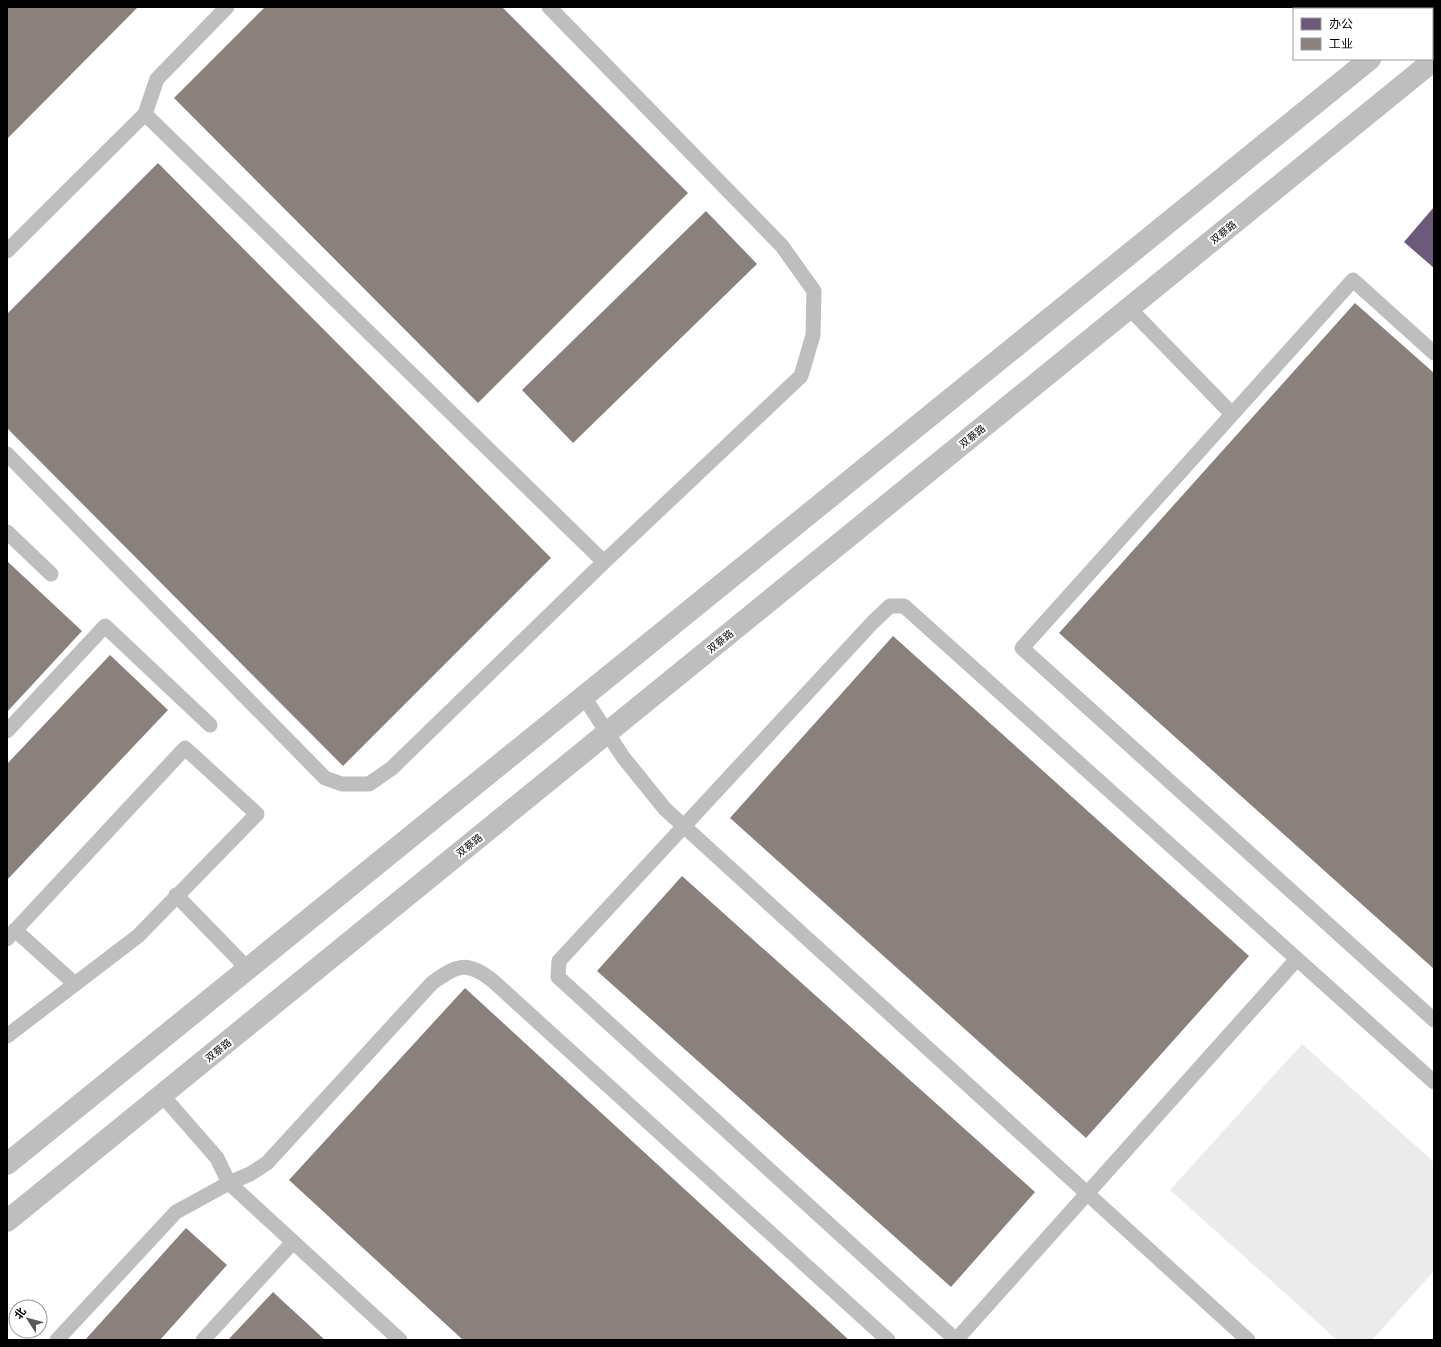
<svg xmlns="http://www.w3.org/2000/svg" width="1441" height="1347" viewBox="0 0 1441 1347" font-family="'Noto Sans','Noto Sans SC',sans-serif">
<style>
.green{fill:#ebebeb}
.offices{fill:#6d597a}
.industry{fill:#8a817c}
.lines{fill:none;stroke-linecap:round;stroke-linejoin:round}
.service{stroke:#bebebe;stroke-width:15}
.tertiary{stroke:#bebebe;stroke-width:22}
.labels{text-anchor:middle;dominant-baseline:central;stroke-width:4;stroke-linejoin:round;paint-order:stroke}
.street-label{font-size:10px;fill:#000;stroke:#fff}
</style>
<rect width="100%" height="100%" fill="#fff"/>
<path class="green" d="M1302,1044L1434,1162V1271L1372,1340H1337L1170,1190Z"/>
<path class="offices" d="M1434,207V268L1404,242Z"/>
<path class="industry" d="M7,7H138L7,139Z
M265,7H502L688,193L478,403L174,98Z
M158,163L551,558L343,766L7,428V314Z
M706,211L757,264L573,443L522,390Z
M1355,303L1434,373V969L1059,633Z
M7,561L82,631L7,712Z
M893,636L1249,956L1086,1138L730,818Z
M110,655L168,710L7,880V764Z
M682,876L1035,1192L951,1287L597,971Z
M465,988L849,1340H463L289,1180Z
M186,1228L227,1265L160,1340H85Z
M273,1292L325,1340H228Z"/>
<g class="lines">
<path class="service" d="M145,114L157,79L227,7
M7,251L145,114L604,562L801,376L813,335L814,291L782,246L549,7
M1129,308L1232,414
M1434,353L1353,280L1022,648L1434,1020
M7,454L325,778L342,784H369L392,768L604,562
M7,532L51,574
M584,697L623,757L665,809L1248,1340
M7,731L105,626L210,725
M176,895L248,969
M15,930L75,984
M7,939L185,748L257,814L138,936L7,1036
M162,1095L217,1158L229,1183L400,1340
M57,1340L176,1212L229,1183L250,1174L267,1163L432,983C457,965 467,960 493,981L888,1340
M203,1340L293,1242
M956,1340L558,977L559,961L873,622L890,606H904L1434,1082
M956,1340L1297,959"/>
<path class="tertiary" d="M1432,9L1434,7
M7,1164L1370,59
M7,1221L1434,60"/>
</g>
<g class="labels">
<g class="street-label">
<text transform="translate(1223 232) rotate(-39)">双蔡路</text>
<text transform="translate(972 436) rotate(-39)">双蔡路</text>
<text transform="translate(720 641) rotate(-39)">双蔡路</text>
<text transform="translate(469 845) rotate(-39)">双蔡路</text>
<text transform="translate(218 1050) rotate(-39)">双蔡路</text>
</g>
</g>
<rect width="1441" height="1347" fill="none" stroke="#000000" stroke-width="16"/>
<rect x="1293" y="8" width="140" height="52" fill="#ffffff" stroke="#999999"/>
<rect x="1301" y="18" width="20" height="12" fill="#6d597a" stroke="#999999"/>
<text x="1329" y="28" font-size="12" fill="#000000">办公</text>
<rect x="1301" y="38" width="20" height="12" fill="#8a817c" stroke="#999999"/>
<text x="1329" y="48" font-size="12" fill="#000000">工业</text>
<g transform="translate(28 1319) rotate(306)"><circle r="19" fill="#ffffff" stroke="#999999"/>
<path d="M0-3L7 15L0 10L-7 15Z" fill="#595959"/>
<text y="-6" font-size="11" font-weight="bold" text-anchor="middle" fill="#000000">北</text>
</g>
</svg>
